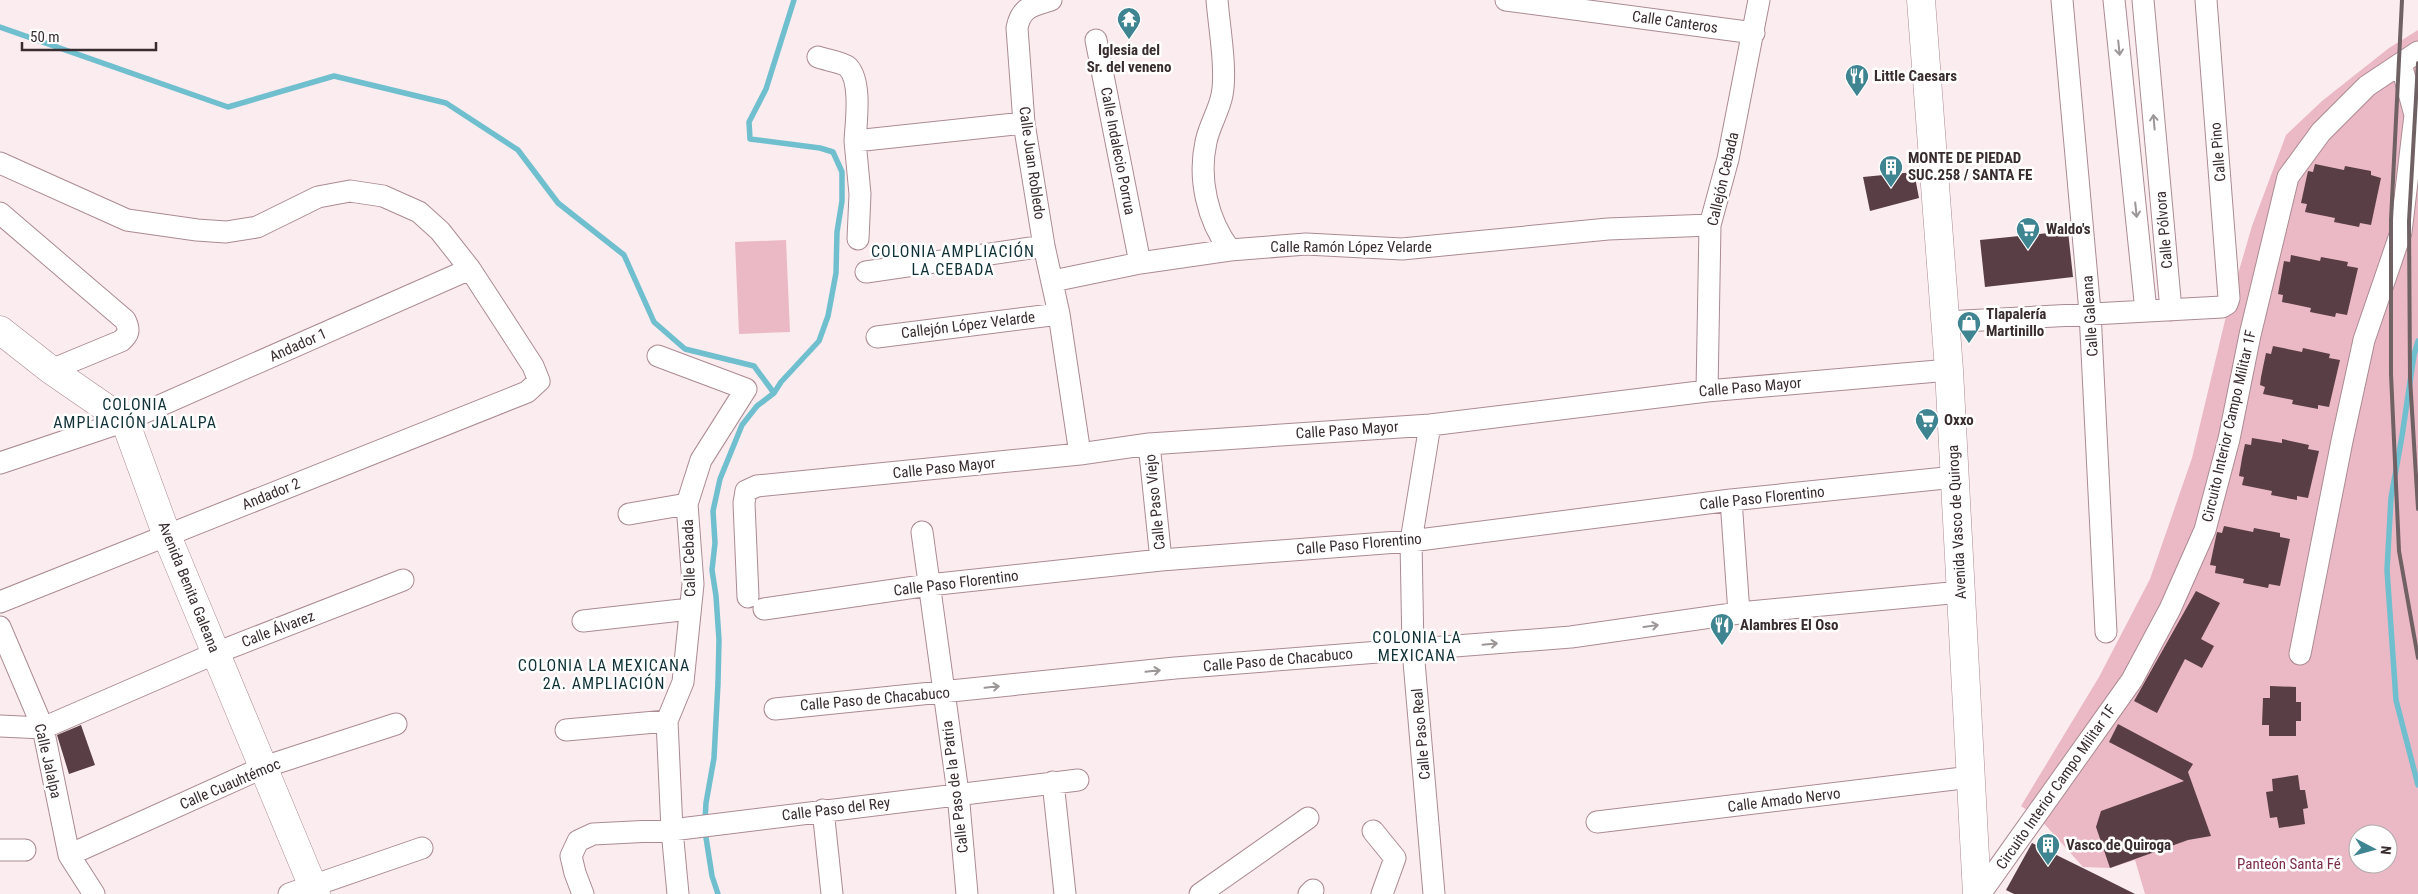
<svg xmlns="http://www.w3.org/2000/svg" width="2418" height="894" viewBox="0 0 2418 894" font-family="'Roboto Condensed',sans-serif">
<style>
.green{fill:#ebb9c5;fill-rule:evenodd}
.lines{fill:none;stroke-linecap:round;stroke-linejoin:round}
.stream{stroke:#70bfcf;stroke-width:5.5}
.building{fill:#593e45}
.street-casing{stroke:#ab8b93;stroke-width:23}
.secondary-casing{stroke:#ab8b93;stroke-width:29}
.street{stroke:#fff;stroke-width:21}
.secondary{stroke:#fff;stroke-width:28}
.rail{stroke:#6f6164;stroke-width:4}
.oneway{stroke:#9c9697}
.labels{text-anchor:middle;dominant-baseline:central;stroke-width:5;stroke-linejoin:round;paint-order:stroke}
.street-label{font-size:15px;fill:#392c2f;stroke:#fff}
.poi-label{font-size:15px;font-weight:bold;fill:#392c2f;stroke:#fff;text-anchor:start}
.park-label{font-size:15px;fill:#7c2e48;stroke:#fff}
.neighbourhood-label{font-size:16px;letter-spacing:1px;fill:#0f3137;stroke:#fff}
</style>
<rect width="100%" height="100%" fill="#fbecef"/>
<path class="green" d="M2418,30V894H2145L2135,860L2110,868L2083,867L2040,819L2021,806L2099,677L2150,579L2192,458L2227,312L2252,226L2286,135L2322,101L2389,48ZM2358,834H2388V864H2358Z
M786,240L790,332L739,334L735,242Z"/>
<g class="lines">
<path class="stream" d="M0,27L228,107L334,76L446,103L518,150L558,203L624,255L654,322L685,349L754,366L774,393
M2418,341L2414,355L2402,436L2391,498L2387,570L2396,700L2418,785
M705,821L706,803L714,758L718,683L719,640L716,596L712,570L715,543L713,511L720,479L742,425L757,406L774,393L781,382L819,341L828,316L836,273L837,232L842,201V172L833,152L820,148L750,139L749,122L766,89L794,0
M705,831L712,876L718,894"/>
</g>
<path class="building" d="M2315,164L2344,170L2345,166L2371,171V175L2381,178L2371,225L2360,223L2359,227L2334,222L2335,218L2305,212L2307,204L2301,203L2308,171L2313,172Z
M1914,172L1919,198L1870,211L1863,177Z
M2068,231L2073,277L1985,287L1980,240Z
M2291,255L2320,261L2321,257L2348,262L2347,266L2358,268L2347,315L2336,313L2335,317L2310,312L2311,308L2282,302L2283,295L2278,294L2284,261L2290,262Z
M2273,346L2302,352L2303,348L2330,354L2329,358L2340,360L2329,407L2318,405V409L2292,404L2293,400L2263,394L2265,387L2260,385L2261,377L2266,353L2271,354Z
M2252,438L2282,443V439L2309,445L2308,449L2319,451L2308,498L2297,496V500L2271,495L2272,491L2242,485L2244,477L2239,476L2242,458L2245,444L2251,445Z
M2224,526L2253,532L2254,528L2280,533V537L2290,539L2280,586L2269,584L2268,588L2243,583L2244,579L2215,573L2216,566L2210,565L2217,532L2222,533Z
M2196,591L2220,603L2201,639L2214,646L2202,668L2185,659L2157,713L2134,701Z
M2270,686L2296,687V702H2301V721H2296V736H2269V725H2262L2263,698H2270Z
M2118,724L2193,764L2188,772L2211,836L2188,840L2110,868L2096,827L2101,811L2184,781L2109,742Z
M81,725L95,765L69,774L57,735Z
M2298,775L2300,790H2305L2308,808L2303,809L2305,824L2279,828L2277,817L2270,818L2266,792L2273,791L2272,779Z
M2032,843L2095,874L2135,894H2014L2006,890Z"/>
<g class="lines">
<g class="street-casing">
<path id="street" d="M1051,0C1032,6 1021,7 1017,28L1024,123L1044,246L1059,314L1080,454
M1217,0C1219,26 1227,70 1222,95C1219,111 1209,126 1206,142C1198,178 1207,220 1230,250
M1506,0L1754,33
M2062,0L2090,312L2106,632
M2114,0L2146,311
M2143,0L2171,310
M1096,40L1140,263
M818,57C826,60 842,62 848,67C862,82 856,122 855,141L1024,123
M855,141L860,194L858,239
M0,163L127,220L197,230L226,232L257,227L318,197L350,191L383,196L419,212L440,231L470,269L500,315L533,366L539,381L527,392L0,602
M0,213L125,320C130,330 129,334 121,341L51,370
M866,272L1044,246
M1053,281L1140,263L1230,250L1306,244L1402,249L1608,229L1710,225
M1945,322L2222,307L2227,304L2229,298L2206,0
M877,337L1059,314
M658,356L746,389L701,460L687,504L693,584L683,682L667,721L672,830L678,894
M1707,391L1710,225L1728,159L1759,0
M1430,425L1411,541L1413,650L1434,894
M1149,444L1161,560
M0,463L125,421L470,269
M1731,500L1739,613
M629,514L687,504
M922,532L958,793L967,894
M748,597L744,503L746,491L757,486L1080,454L1149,444L1430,425L1707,391L1949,370
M764,609L929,585L1161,560L1411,541L1731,500L1955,477
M583,621L690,609
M0,627L43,728L69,855L94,894
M2300,654L2342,441L2364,340L2401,232L2415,115L2401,64
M775,709L1175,668L1571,637L1739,613L1961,592
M0,726L43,728L216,653L403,580
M566,730L667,721
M1053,782L1065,894
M823,810L832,894
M1597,822L1971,777
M1373,831L1395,858L1382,894
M0,850H25
M69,855L264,767L396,724
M289,894L422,848
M583,894L575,873L571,856L578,841L593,834L672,830L1078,780
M1200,894L1308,818
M1309,894L1313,890
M1980,894L2132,680L2170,609L2205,530L2229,439L2250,335L2288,177L2321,132L2367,86L2418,52"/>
</g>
<g class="secondary-casing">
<path id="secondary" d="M1921,0L1949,370L1977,894
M0,330L51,370L125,421L167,536L316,894"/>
</g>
<use href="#street" class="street"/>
<use href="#secondary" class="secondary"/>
<path class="rail" d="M2402,0L2391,220V374L2399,551L2418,658
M2418,63L2409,221L2410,378L2418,509"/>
</g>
<defs><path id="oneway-shaft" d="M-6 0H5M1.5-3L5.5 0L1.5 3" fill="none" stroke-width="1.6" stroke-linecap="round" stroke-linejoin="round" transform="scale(1.25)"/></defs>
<g class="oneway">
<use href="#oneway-shaft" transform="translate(2119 48) rotate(84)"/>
<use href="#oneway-shaft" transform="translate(2154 122) rotate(-95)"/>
<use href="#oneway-shaft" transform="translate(2136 210) rotate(84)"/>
<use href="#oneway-shaft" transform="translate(1651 626) rotate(-8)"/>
<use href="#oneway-shaft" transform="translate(1490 644) rotate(-5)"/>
<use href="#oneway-shaft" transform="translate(1153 671) rotate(-6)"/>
<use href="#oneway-shaft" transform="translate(992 687) rotate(-6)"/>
</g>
<defs>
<g id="temple-pin" transform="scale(1.25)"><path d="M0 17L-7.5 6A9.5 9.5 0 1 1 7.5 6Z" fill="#3f8491" stroke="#fff"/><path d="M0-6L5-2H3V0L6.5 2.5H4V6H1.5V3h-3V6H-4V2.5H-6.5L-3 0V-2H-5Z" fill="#fff"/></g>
<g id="restaurant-pin" transform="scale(1.25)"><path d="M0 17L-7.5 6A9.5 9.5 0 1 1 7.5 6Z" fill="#3f8491" stroke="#fff"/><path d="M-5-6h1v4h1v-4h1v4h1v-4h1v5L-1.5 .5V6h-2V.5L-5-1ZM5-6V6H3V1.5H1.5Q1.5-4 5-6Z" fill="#fff"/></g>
<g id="building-pin" transform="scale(1.25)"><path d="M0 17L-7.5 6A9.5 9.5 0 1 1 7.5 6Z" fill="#3f8491" stroke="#fff"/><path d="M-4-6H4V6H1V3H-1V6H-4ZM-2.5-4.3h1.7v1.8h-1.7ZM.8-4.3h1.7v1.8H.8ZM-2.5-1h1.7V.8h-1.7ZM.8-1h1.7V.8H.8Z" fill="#fff"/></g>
<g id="supermarket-pin" transform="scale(1.25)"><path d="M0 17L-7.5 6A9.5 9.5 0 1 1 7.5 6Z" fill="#3f8491" stroke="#fff"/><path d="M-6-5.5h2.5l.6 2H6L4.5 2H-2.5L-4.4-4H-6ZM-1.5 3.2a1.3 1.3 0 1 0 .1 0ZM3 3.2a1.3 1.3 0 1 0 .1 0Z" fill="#fff"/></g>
<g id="shop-pin" transform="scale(1.25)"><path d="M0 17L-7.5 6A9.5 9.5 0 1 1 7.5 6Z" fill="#3f8491" stroke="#fff"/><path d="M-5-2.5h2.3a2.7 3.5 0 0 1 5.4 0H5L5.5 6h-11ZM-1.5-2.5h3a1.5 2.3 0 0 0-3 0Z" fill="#fff"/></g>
</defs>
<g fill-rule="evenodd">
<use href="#temple-pin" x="1129" y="19"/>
<use href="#restaurant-pin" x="1857" y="76"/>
<use href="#building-pin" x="1891" y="167"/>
<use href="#supermarket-pin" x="2028" y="229"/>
<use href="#shop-pin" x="1969" y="323"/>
<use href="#supermarket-pin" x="1927" y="420"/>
<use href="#restaurant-pin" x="1722" y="625"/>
<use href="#building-pin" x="2048" y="845"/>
</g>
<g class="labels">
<g class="street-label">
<text transform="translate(1675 22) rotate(8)">Calle Canteros</text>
<text transform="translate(1118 151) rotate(79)">Calle Indalecio Porrua</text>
<text transform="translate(2218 152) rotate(-95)">Calle Pino</text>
<text transform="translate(1032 163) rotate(82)">Calle Juan Robledo</text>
<text transform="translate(1723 179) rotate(-77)">Callejón Cebada</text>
<text transform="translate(2164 230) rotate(-95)">Calle Pólvora</text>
<text x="1351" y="247">Calle Ramón López Velarde</text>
<text transform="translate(2090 316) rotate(-94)">Calle Galeana</text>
<text transform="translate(968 325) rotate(-7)">Callejón López Velarde</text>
<text transform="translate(298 345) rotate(-24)">Andador 1</text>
<text transform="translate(1750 387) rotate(-5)">Calle Paso Mayor</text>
<text transform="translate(2229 426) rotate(-77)">Circuito Interior Campo Militar 1F</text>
<text transform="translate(1347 430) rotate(-4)">Calle Paso Mayor</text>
<text transform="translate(944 468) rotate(-6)">Calle Paso Mayor</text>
<text transform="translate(271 494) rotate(-22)">Andador 2</text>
<text transform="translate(1762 498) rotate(-6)">Calle Paso Florentino</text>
<text transform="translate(1155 502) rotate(-96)">Calle Paso Viejo</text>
<text transform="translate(1957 522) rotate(-93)">Avenida Vasco de Quiroga</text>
<text transform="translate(1359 544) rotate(-5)">Calle Paso Florentino</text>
<text transform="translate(689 558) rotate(-92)">Calle Cebada</text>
<text transform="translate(956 583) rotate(-7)">Calle Paso Florentino</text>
<text transform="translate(189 587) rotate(68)">Avenida Benita Galeana</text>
<text transform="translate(278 629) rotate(-21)">Calle Álvarez</text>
<text transform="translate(1278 660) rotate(-5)">Calle Paso de Chacabuco</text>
<text transform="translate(875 699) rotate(-5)">Calle Paso de Chacabuco</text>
<text transform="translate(1421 734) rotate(-95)">Calle Paso Real</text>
<text transform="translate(48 761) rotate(77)">Calle Jalalpa</text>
<text transform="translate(230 784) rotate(-23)">Calle Cuauhtémoc</text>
<text transform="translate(955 787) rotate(-97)">Calle Paso de la Patria</text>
<text transform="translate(2056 787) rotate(-55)">Circuito Interior Campo Militar 1F</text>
<text transform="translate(1784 800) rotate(-7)">Calle Amado Nervo</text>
<text transform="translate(836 809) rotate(-7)">Calle Paso del Rey</text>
</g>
<g class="poi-label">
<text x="1129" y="50" text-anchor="middle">Iglesia del<tspan x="1129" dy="17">Sr. del veneno</tspan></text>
<text x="1874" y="76">Little Caesars</text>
<text x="1908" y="158">MONTE DE PIEDAD<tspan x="1908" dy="17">SUC.258 / SANTA FE</tspan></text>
<text x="2046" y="229">Waldo's</text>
<text x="1986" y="314">Tlapalería<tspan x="1986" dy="17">Martinillo</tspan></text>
<text x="1944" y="420">Oxxo</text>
<text x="1740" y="625">Alambres El Oso</text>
<text x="2066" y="845">Vasco de Quiroga</text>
</g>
<g class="park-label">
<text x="2289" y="864">Panteón Santa Fé</text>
</g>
<g class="neighbourhood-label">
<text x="953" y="251">COLONIA AMPLIACIÓN<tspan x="953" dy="18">LA CEBADA</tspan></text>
<text x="135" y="404">COLONIA<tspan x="135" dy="18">AMPLIACIÓN JALALPA</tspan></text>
<text x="1417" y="637">COLONIA LA<tspan x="1417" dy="18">MEXICANA</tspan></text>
<text x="604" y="665">COLONIA LA MEXICANA<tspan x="604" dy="18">2A. AMPLIACIÓN</tspan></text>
</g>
</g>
<g transform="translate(2373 849) rotate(96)"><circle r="24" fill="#ffffff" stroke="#b0abac"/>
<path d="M0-4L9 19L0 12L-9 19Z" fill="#3f8491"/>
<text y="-8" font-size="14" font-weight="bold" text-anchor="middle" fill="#392c2f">N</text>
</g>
<path d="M22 42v8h134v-8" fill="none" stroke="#392c2f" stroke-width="2.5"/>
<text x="30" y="42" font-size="15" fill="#392c2f" stroke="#ffffff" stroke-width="4" paint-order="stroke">50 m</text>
</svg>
